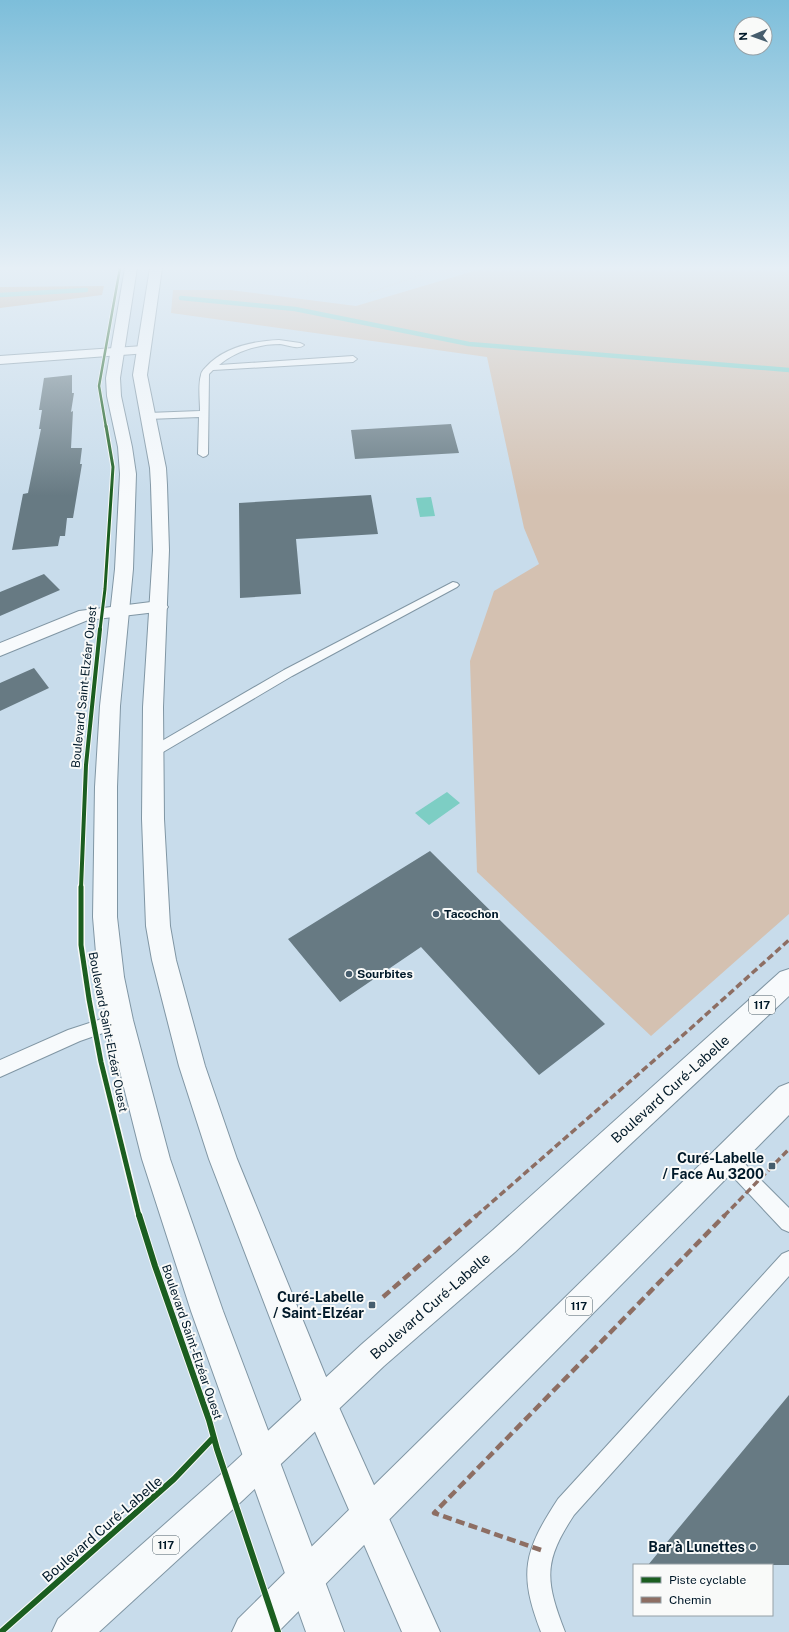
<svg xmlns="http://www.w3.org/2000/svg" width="789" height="1632" viewBox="0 0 789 1632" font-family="'Public Sans',sans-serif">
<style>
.green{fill:#d4c1b1}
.forest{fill:#cbb19b}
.water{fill:#7dcec4}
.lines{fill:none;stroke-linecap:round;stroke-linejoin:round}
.stream{stroke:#7dcec4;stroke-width:4.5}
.building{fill:#677a83}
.lane-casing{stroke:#8096a4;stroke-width:2}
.street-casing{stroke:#8096a4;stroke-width:2}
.secondary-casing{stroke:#8096a4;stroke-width:2}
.primary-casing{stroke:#8096a4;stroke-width:2}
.path{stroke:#cbd3d7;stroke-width:1.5;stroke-dasharray:1.5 1;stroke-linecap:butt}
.lane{fill:#f7fafc;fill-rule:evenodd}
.street{fill:#f7fafc;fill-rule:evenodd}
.secondary{fill:#f7fafc;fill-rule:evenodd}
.primary{fill:#f7fafc;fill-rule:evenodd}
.quiet-far1{stroke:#8d6e63;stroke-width:3.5;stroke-dasharray:7 3.5;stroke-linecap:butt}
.quiet{stroke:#8d6e63;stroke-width:4.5;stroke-dasharray:9 4.5;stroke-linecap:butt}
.cycleway-far4-casing{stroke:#f9faf9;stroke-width:4}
.cycleway-far3-casing{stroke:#f9faf9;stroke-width:5}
.cycleway-far2-casing{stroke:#f9faf9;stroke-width:6}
.cycleway-far1-casing{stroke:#f9faf9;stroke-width:8}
.cycleway-casing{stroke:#f9faf9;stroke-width:8}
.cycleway-far4{stroke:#1b5e20;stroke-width:2.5}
.cycleway-far3{stroke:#1b5e20;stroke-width:3}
.cycleway-far2{stroke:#1b5e20;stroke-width:4}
.cycleway-far1{stroke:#1b5e20;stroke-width:5}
.cycleway{stroke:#1b5e20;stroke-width:6}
.poi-dot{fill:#465d6d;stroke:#f9faf9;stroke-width:1.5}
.labels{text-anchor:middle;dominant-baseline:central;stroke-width:4;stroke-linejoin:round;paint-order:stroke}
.shield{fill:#f9faf9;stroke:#4b5c67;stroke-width:1}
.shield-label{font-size:11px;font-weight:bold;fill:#001929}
.street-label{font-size:12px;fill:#001929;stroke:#f9faf9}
.poi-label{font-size:12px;font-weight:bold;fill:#001929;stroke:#f9faf9;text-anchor:start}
.near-street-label{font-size:14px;fill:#001929;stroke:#f9faf9}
.near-poi-label{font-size:14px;font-weight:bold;fill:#001929;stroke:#f9faf9;text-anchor:end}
</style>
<rect width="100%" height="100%" fill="#c8dceb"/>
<path class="green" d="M484,268H789V914L651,1036L477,872L470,661L494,591L539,564L524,528L487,357L171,313L173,290H230L356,306Z"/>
<path class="forest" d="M104,286L102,295L0,308V287Z"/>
<path class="water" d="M431,497L435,516L420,517L416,498Z
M447,792L460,803L429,825L415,813Z"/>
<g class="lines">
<path class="stream" d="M0,295L86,290
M181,298L295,309L469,344L789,370"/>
</g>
<path class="building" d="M72,375V393H74L71,412L73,411L71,448H82L80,464H82L73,518H67L65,536H60L58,546L12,550L23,494L28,493L41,429H39L42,410H39L44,378Z
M451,424L459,453L355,459L351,430Z
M371,495L378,534L296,539L301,594L240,598L239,503Z
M44,574L60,590L0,616V592Z
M34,668L49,688L0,711V683Z
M430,851L605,1024L539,1075L421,947L340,1002L288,939Z
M789,1395V1565H648Z"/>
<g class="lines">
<g class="lane-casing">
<path id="lane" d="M279,340L300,343L304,345C299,350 287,345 280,344C259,344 235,351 219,365L353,356L357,359L353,362L213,370L209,374L208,454L206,456L203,457L198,454L199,417L148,419L143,416L148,413L200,411C200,401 198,384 201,375C201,372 204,369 206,367C224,347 254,341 279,340Z
M453,582L457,583L459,585L457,587L292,676L158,755L153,757L148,755L146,752L148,749L284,670Z
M120,1013L126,1015L128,1020L126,1025L80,1041L0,1077V1060L68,1030Z
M727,1149L733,1152L789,1208V1232L782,1229L721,1164L718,1158L721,1152Z
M789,1251V1276L574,1515C543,1562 545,1580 565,1632H541C518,1573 524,1551 558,1499L782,1254Z"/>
</g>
<g class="street-casing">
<path id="street" d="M143,346L148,347L149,350L148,353L0,364V356Z
M159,601L165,603L168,607L165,611L88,620L0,656V643L79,611Z"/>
</g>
<g class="secondary-casing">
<path id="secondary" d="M125,268H137L120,378L121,396L132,447L136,474L133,569L120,706L117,787V917L124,977L133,1020L170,1159L223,1311L344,1632H306L191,1311L142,1159L107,1020L98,977L93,917L95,787L100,706L115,569L120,474L118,447L107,396L106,378Z
M150,268H162L147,375L166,468L167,485L169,550L163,707L164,819L170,926L176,960L205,1066L237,1159L333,1394L440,1632H402L303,1404L209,1159L179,1066L152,960L146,926L142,819L143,707L153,550L151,485L150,468L133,375Z"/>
</g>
<g class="primary-casing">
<path id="primary" d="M789,969V996L515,1252L384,1366L243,1500L99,1632H52L58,1619L219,1476L362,1344L493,1230L780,972Z
M789,1083V1115L278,1632H232L238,1619L779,1087Z"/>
</g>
<path class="path" d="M306,268L308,282L306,285
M368,293L421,275L419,268"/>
<use href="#lane" class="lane"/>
<use href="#street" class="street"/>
<use href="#secondary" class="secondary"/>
<use href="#primary" class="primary"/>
<path class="quiet-far1" d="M476,1216L690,1029L789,940
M724,1216L789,1149"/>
<path class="quiet" d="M383,1297L477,1215
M541,1550L434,1513L725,1215"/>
<g class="cycleway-far4-casing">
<path id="cycleway-far4" d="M106,427L99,386L120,268"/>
</g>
<g class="cycleway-far3-casing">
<path id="cycleway-far3" d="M100,630L105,589L113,467L106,426"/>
</g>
<g class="cycleway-far2-casing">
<path id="cycleway-far2" d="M81,888L86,765L100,629"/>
</g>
<g class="cycleway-far1-casing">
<path id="cycleway-far1" d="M81,887V945L89,999L101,1062L139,1216"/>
</g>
<g class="cycleway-casing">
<path id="cycleway" d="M139,1215L155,1266L209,1420L217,1449L278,1632
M1,1632L174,1479L213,1438"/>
</g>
<use href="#cycleway-far4" class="cycleway-far4"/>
<use href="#cycleway-far3" class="cycleway-far3"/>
<use href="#cycleway-far2" class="cycleway-far2"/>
<use href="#cycleway-far1" class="cycleway-far1"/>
<use href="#cycleway" class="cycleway"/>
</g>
<linearGradient id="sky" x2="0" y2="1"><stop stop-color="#7dbeda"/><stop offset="0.54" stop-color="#e6eff6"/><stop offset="1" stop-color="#e6eff6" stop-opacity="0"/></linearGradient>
<rect width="789" height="496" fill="url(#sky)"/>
<g class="poi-dot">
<circle cx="436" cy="914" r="4"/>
<circle cx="349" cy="974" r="4"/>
<rect x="768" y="1162" width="8" height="8" rx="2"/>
<rect x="368" y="1301" width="8" height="8" rx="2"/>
<circle cx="753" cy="1547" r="4"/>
</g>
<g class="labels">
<g class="shield">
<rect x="749" y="996" width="26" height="18" rx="3"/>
<rect x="566" y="1297" width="26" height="18" rx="3"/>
<rect x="153" y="1536" width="26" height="18" rx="3"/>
</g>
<g class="shield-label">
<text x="762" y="1005">117</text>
<text x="579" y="1306">117</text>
<text x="166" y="1545">117</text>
</g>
<g class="street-label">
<text transform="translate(84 687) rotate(-84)">Boulevard Saint-Elzéar Ouest</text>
<text transform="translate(108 1032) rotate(79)">Boulevard Saint-Elzéar Ouest</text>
<text transform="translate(192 1342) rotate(71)">Boulevard Saint-Elzéar Ouest</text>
</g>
<g class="poi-label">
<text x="444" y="914">Tacochon</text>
<text x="357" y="974">Sourbites</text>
</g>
<g class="near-street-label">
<text transform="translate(670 1089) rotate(-42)">Boulevard Curé-Labelle</text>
<text transform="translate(430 1306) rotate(-41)">Boulevard Curé-Labelle</text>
<text transform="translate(102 1529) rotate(-41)">Boulevard Curé-Labelle</text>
</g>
<g class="near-poi-label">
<text x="764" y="1158">Curé-Labelle<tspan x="764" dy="16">/ Face Au 3200</tspan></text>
<text x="364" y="1297">Curé-Labelle<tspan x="364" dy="16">/ Saint-Elzéar</tspan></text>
<text x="745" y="1547">Bar à Lunettes</text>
</g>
</g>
<rect x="633" y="1564" width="140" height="52" fill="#f9faf9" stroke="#95a0a6"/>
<rect x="641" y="1577" width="20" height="6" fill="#1b5e20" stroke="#95a0a6"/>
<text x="669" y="1584" font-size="12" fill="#001929">Piste cyclable</text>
<rect x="641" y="1597" width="20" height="6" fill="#8d6e63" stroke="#95a0a6"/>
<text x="669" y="1604" font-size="12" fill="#001929">Chemin</text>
<g transform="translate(753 36) rotate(268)"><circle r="19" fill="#f9faf9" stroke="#95a0a6"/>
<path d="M0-3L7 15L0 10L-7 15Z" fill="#465d6d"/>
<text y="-6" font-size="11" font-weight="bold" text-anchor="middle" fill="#001929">N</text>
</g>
</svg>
